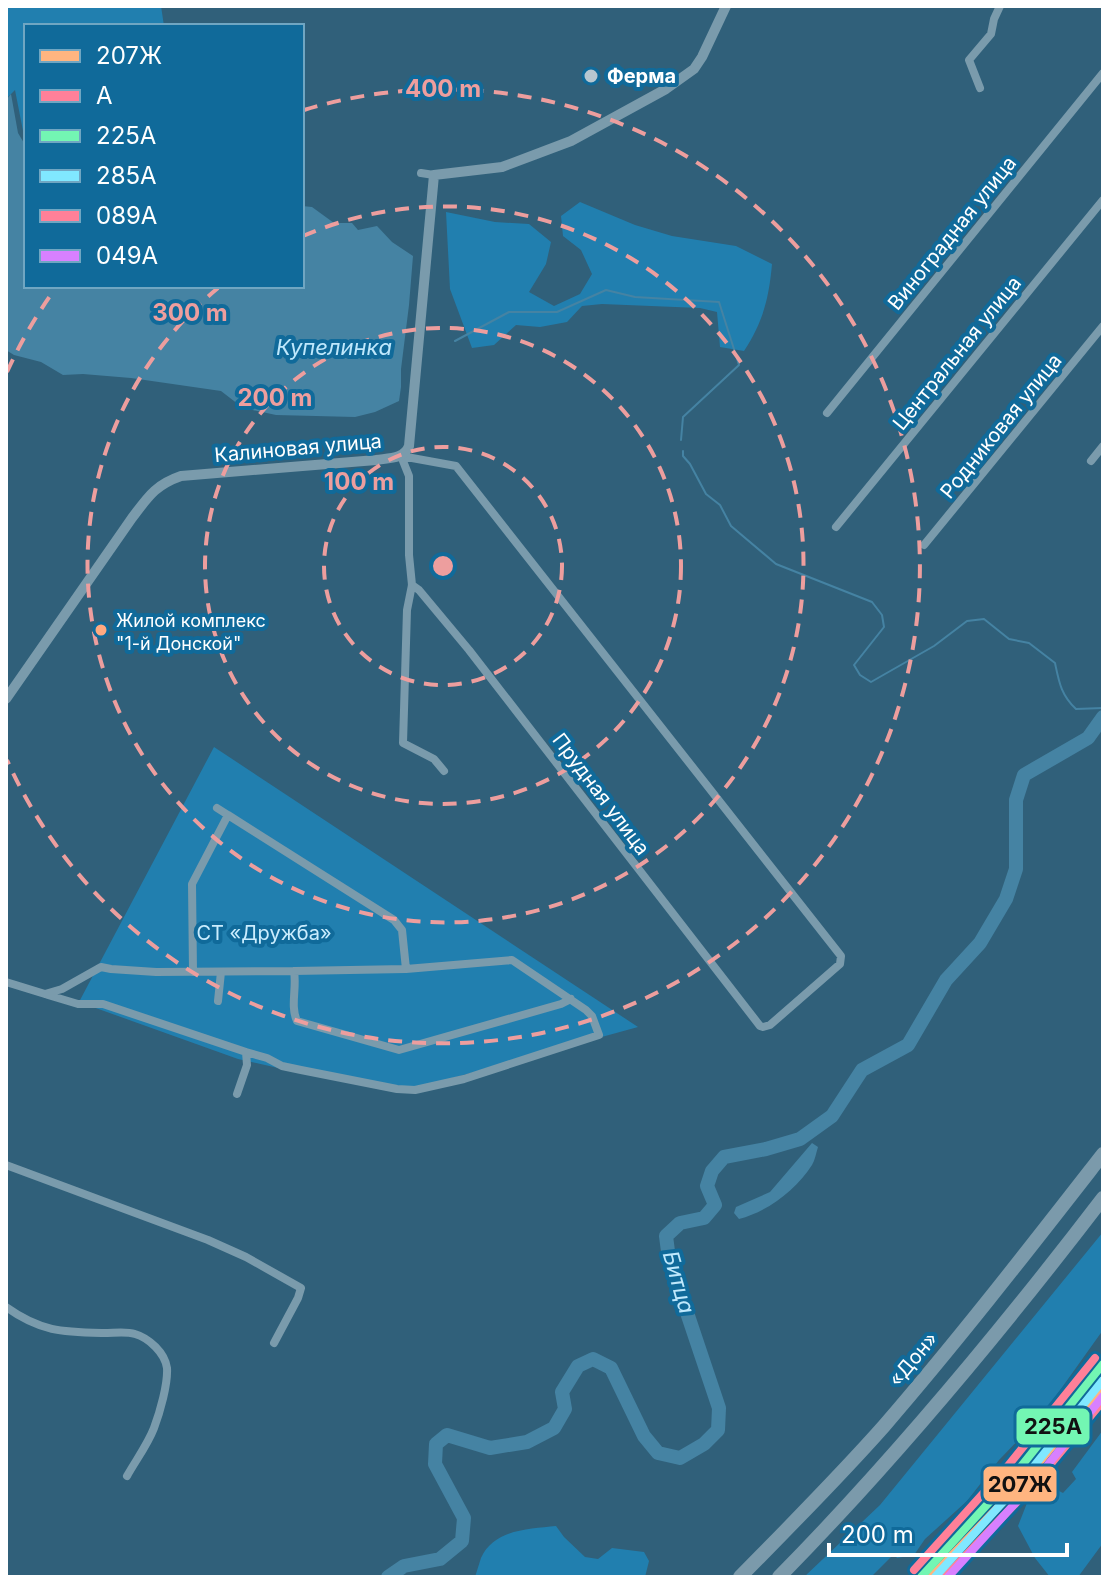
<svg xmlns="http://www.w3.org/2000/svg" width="1109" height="1583" viewBox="0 0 1109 1583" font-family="Inter,sans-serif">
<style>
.green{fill:#217faf}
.water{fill:#4583a3}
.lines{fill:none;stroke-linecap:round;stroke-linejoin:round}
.stream{stroke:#4583a3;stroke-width:2}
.river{stroke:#4583a3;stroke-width:14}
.minor{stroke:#7a9bac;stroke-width:8}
.tertiary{stroke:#7a9bac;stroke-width:10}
.motorway{stroke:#7b9aab;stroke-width:14}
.rail-1-casing{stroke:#106a9a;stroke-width:14}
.rail-2-casing{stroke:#106a9a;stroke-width:14}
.rail-3-casing{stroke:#106a9a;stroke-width:14}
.rail-4-casing{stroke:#106a9a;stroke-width:14}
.rail-5-casing{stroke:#106a9a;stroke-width:14}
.rail-6-casing{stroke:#106a9a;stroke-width:14}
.rail-1{stroke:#ffb580;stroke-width:8}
.rail-2{stroke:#ff8099;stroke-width:8}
.rail-3{stroke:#73f6b3;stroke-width:8}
.rail-4{stroke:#80e8ff;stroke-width:8}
.rail-5{stroke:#ff8098;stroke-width:8}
.rail-6{stroke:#d880ff;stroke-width:8}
.ring{fill:none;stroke:#ed9e9e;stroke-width:4;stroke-dasharray:14 10}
.poi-dot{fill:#b7c7d0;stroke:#106a9a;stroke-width:3}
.bus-dot{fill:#ffa980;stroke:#106a9a;stroke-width:3}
.labels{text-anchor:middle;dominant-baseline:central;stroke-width:8;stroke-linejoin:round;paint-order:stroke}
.bus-label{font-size:18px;fill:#fff;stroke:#106a9a;text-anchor:start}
.poi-label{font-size:20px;font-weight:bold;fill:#fff;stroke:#106a9a;text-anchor:start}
.street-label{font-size:20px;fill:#fff;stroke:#106a9a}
.park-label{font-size:20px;fill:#cbedfe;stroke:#106a9a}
.water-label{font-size:22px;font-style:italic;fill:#bfe8fc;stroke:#106a9a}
.centre{fill:#ed9e9e;stroke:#106a9a;stroke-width:4}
.ring-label{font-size:24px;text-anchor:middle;font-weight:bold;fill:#ed9e9e;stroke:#106a9a;stroke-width:8;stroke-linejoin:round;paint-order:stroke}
.line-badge{stroke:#106a9a;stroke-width:3}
.pale-badge-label{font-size:22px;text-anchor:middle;font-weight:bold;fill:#111}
</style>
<rect width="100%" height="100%" fill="#30607a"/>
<path class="green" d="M6,6H161L164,26H26L25,141L15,90L6,99Z
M580,202L635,225L672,236L736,246L772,264C769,298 763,322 744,351L720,347L717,312L700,308L602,304L582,306L567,322L540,327L516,325L494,345L472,348L450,289L446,212L495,222L529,224L551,242L546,264L529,292L554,306L580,294L592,274L581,250L563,236L561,216Z
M214,747L638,1027L416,1088L309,1075L238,1059L79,1002Z
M1103,1232V1330L1043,1414L999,1460L967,1501L925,1539L914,1555L897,1558L894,1554L871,1577H804L880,1505Z
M1103,1430V1543L1078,1577H1050L1035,1558L1018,1526L1027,1503L1047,1485L1063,1493L1076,1479L1072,1472Z
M556,1526L564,1537L585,1557L598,1559L612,1548L644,1552L649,1561L645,1577H475C477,1571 479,1564 481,1558C494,1529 529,1529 556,1526Z"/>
<path class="water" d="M11,94L18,133L24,143L26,144V286H302V206L312,207L334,223H352L358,230L377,226L392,242L413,256L409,305L401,369V387L399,401L375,412L355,417L276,415L243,408L221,391L131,378L83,374L63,375L41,362L14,355L6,350V100Z
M812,1143L818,1147C816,1153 815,1160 812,1165C796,1190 767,1212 739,1219L734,1213L736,1207L770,1192Z"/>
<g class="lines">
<path class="stream" d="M455,341L509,312H557L606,290L635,297L719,302L739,365L683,417L681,440
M683,451V456L690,464L706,494L720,505L731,526L776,564L872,602L882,615L884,627L854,665L860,675L871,682L934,646L967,621L984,619L1009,639L1029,643L1055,663C1059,682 1061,695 1076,709L1103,708"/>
<path class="river" d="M388,1577L404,1566L440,1559L462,1541L464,1518L435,1464L436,1444L447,1435L490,1448L527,1442L554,1428L565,1409L562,1392L578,1366L593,1359L611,1368L644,1436L658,1453L680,1458L704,1444L718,1430L719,1408L669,1259L666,1236L680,1223L704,1218L715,1205L707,1186L712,1171L724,1157L766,1149L800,1139L832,1116L862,1070L908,1045L946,980L980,943L1006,899L1016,869V800L1024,775L1088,738L1103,717"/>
<path class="minor" d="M980,88L969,60L991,34L994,19L1000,6
M421,173L434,175
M827,413L1103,73
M401,456L456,466L841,956L840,964L770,1025L763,1027L760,1026L469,650L419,590L412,585
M401,456L409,476V555L412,585L407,610L403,743L434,759L444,771
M1091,461L1103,446
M836,527L1103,200
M924,545L1103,326
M228,815L394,920L402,930L406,969
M294,971C297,988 290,1006 297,1021L399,1050L561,1004L571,999
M193,972L192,884L228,815L217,808
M6,982L45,994L62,989L101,967L111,969L156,972L294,971L406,969L512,960L586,1010L592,1016L599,1035L464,1079L415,1090L397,1089L301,1070L282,1066L267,1058L246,1052L247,1065L237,1094
M48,995L78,1004H103L246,1052
M218,1001L221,972
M6,1165L208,1240L246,1257L301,1288L298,1298L274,1343
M6,1307C41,1332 63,1332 104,1333C114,1333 126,1331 135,1334C149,1338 165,1353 167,1368C168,1384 160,1412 154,1428C148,1444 136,1460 127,1476"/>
<path class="tertiary" d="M6,699L132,518C148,497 155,485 181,476L376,460C389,458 404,459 409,446L434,175L502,167L571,141L666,89L694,69L702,57L726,6"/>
<path class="motorway" d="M740,1577C789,1527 838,1478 884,1426C960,1338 1032,1245 1103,1154
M779,1577C896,1458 1002,1330 1103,1198"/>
<g class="rail-1-casing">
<path id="rail-1" d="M931,1577L1028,1476L1103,1385"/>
</g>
<g class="rail-2-casing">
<path id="rail-2" d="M945,1577L1035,1483L1103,1401"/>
</g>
<g class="rail-3-casing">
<path id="rail-3" d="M921,1577L1015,1474L1103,1364"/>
</g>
<g class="rail-4-casing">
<path id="rail-4" d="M935,1577L1022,1481L1103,1380"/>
</g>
<g class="rail-5-casing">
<path id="rail-5" d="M914,1570L1007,1467L1095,1358"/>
</g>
<g class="rail-6-casing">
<path id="rail-6" d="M948,1577L1030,1487L1103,1396"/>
</g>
<use href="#rail-1" class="rail-1"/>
<use href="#rail-2" class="rail-2"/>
<use href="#rail-3" class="rail-3"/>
<use href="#rail-4" class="rail-4"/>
<use href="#rail-5" class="rail-5"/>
<use href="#rail-6" class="rail-6"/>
</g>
<g class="ring">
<circle cx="443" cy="566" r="119"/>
<circle cx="443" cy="566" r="238"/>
<path d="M303 236A358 358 0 1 1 218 288"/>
<path d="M7 372A477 477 0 0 1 55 289M304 110A477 477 0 1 1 7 760"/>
</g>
<circle class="poi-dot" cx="591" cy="76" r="8"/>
<circle class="bus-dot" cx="101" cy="630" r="7"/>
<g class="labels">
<g class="bus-label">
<text x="116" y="620">Жилой комплекс<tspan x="116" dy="23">"1-й Донской"</tspan></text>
</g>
<g class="poi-label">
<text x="607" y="76">Ферма</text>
</g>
<g class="street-label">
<text transform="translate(952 233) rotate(-51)">Виноградная улица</text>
<text transform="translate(957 353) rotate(-51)">Центральная улица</text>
<text transform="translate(1001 426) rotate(-51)">Родниковая улица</text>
<text transform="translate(298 448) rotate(-5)">Калиновая улица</text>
<text transform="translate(601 794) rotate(53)">Прудная улица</text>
<text transform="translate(913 1359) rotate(-50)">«Дон»</text>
</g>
<g class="park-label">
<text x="264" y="933">СТ «Дружба»</text>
</g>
<g class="water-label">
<text x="334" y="347">Купелинка</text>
<text transform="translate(679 1282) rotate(74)">Битца</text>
</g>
</g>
<circle cx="443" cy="566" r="12" class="centre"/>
<g class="ring-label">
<text x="443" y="97">400 m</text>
<text x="190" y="321">300 m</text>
<text x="275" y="406">200 m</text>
<text x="359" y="490">100 m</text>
</g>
<g class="line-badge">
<rect x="1015" y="1407" width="76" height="39" rx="8" fill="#73f6b3"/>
<rect x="982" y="1465" width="76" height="38" rx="8" fill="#ffb580"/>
</g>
<g class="pale-badge-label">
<text x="1053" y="1434">225А</text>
<text x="1020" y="1492">207Ж</text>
</g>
<rect width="1109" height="1583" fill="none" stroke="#ffffff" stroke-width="16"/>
<rect x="24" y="24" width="280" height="264" fill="#106a9a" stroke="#70a6c2" stroke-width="2"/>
<rect x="40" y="50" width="40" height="12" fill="#ffb580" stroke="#70a6c2" stroke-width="2"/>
<text x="96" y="64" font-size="24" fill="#ffffff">207Ж</text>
<rect x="40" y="90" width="40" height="12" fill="#ff8099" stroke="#70a6c2" stroke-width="2"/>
<text x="96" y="104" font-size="24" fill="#ffffff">A</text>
<rect x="40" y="130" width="40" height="12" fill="#73f6b3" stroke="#70a6c2" stroke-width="2"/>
<text x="96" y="144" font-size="24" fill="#ffffff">225А</text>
<rect x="40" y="170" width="40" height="12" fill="#80e8ff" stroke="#70a6c2" stroke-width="2"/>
<text x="96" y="184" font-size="24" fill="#ffffff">285А</text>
<rect x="40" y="210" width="40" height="12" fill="#ff8098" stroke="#70a6c2" stroke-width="2"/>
<text x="96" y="224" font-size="24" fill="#ffffff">089А</text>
<rect x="40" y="250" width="40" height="12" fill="#d880ff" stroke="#70a6c2" stroke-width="2"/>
<text x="96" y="264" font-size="24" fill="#ffffff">049А</text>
<path d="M829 1543v12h238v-12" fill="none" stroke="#ffffff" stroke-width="4"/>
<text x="841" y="1543" font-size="24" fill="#ffffff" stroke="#106a9a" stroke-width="6" paint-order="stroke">200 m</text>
</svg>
